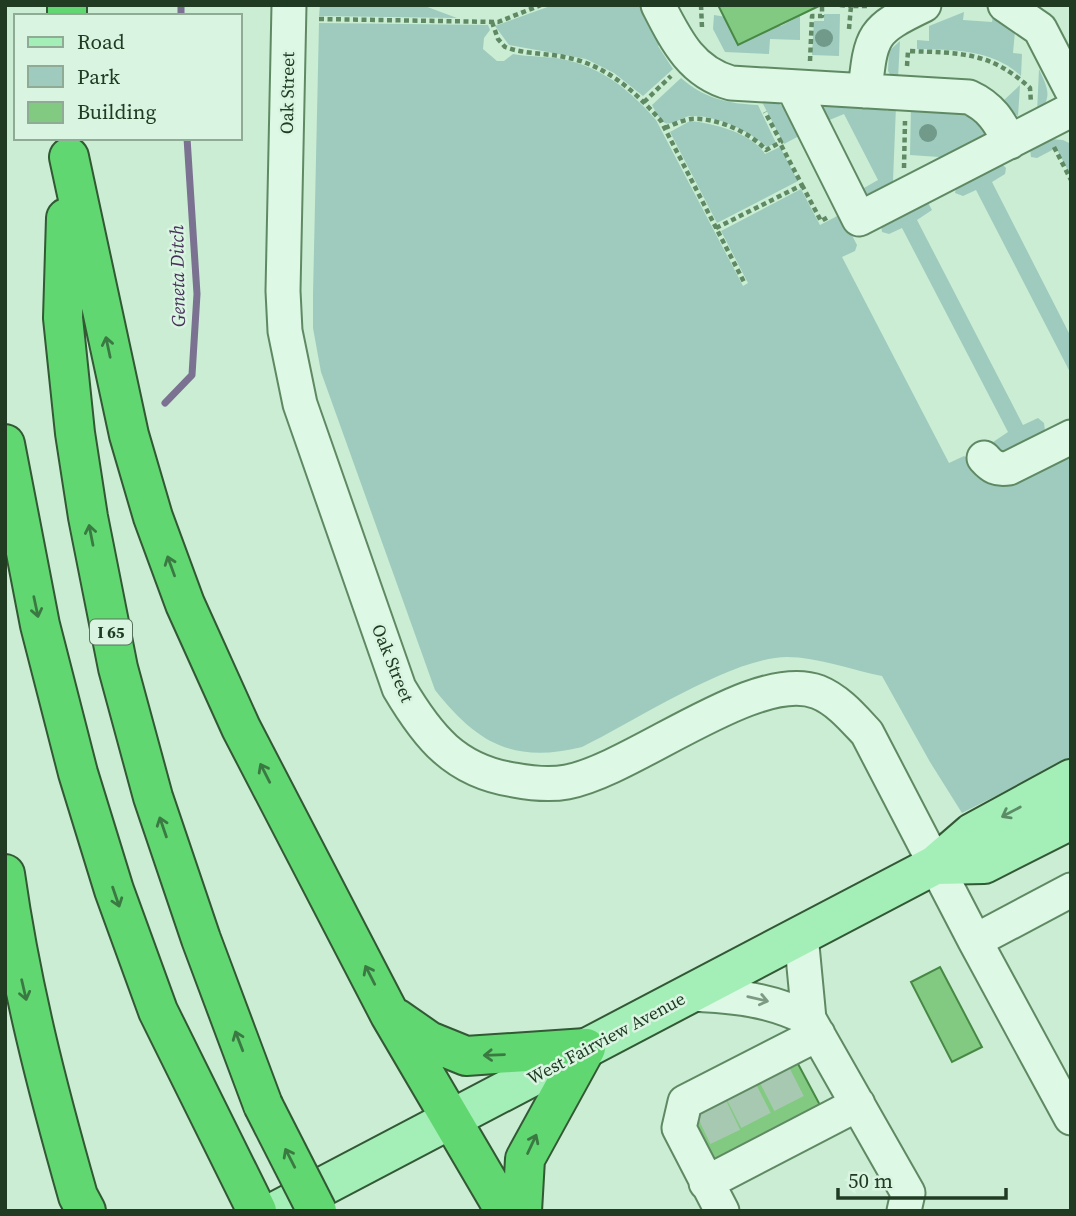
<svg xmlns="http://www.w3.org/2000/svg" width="1076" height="1216" viewBox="0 0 1076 1216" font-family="'Source Serif 4',serif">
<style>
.green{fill:#9ecbbd}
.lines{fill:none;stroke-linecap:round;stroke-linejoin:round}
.stream{stroke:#7b7190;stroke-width:7}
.building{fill:#82ca81;stroke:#478845;stroke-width:2}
.minor-tunnel{stroke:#a8c9b1;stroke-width:33;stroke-dasharray:33 17;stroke-linecap:butt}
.minor-casing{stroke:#5f8963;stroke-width:37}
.major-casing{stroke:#325834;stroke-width:42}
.highway-casing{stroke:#325834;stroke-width:42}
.path{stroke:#5f8963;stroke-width:4.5;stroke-dasharray:5 3.5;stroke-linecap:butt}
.minor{stroke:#ddf8e4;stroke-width:33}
.major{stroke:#a4eeb8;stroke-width:38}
.highway{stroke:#60d770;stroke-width:38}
.highway-bridge-casing{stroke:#325834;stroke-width:42;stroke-linecap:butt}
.highway-bridge{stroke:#60d770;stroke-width:38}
.tree{fill:#719a8a}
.oneway{stroke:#3a7942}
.oneway2{stroke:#5c8c66}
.oneway3{stroke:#7f9a84}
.labels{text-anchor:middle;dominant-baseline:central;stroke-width:5;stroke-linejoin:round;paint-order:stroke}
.shield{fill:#d9f5e1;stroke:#58735c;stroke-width:2}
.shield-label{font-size:16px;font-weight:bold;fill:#213b23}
.street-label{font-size:18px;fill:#213b23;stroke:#d9f5e1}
.water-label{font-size:19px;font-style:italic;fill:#463159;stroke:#d9f5e1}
</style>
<rect width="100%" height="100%" fill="#caedd4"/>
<path class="green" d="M320,5H422L457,18L319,16Z
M553,5H643L662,43L658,46L673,69L643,96L614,73L586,59L509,45L495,26Z
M964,12L963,20L992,22L993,15L1015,31L1013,53L1022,54L1021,76C992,49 955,50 917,49V40L929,41V26Z
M824,14H840L839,56L812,55L814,21H824Z
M714,15L781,26L800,16V40L770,39L769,54L725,52L713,29Z
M319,23L488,25L490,30L484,38L483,49L497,61H504L513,54C529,57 546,56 562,59C602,67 630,90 656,120L743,286L748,283L721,231L801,189L820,225L841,214L857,245L855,251L842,257L949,463L964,456L968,459L1071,453V758L962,813L930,762L882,676C851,670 818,657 787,657C730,658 636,721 582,747C513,764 477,743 435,690L321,372L313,328V295Z
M900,41L898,78L892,77L888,71L889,51Z
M1039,69C1047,87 1054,98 1037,113Z
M681,78C703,98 729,104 758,105L776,143L767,147C749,131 717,115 691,116C684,116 672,126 665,123C660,121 655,110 652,105Z
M1020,85L1018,116L1009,111L1003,101Z
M761,100C789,103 788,111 799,136L784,144Z
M824,104L879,105L887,111L896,106L893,181L864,196V188L878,180L844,114L827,121L821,107Z
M911,107L968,110L985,129L984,137L941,162L939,157L910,155Z
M690,121C713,123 752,133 765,154L780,147L798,181L717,223L670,132Z
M1050,139L1063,140L1071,144V176L1056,148L1037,158L1031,157L1030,149Z
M1001,163L1006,168L1005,174L992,182L1071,337V374L976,190L963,196L955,193L956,188Z
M927,201L932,210L917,220L1023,425L1038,418L1044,423L1045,431L1003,455L993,442L1008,432L902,228L889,234L882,232L881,225Z"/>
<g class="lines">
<path class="stream" d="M181,5V16
M165,403L192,375L197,294L187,138"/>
</g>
<path class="building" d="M718,5H821L738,45Z
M940,967L982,1047L952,1062L911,982Z
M797,1062L821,1107L713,1163L689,1118Z"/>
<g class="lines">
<path class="minor-tunnel" d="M774,1074L797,1119
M741,1091L764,1136
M711,1107L733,1153"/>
<g class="minor-casing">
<path id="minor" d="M289,5L283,291L285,331L300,404L399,688C428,737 455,771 514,780C530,783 551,785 567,782C635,769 755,668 818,692C838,700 853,718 867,733L975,941L1071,890
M658,5C676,40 691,72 731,83L969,97C991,107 999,121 1010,142
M1005,5L1040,29L1071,89
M793,87L859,219L1071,110
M865,91C871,34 872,30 924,5
M984,458C992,467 997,470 1009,468L1071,437
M975,941L1071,1118
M690,994C734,996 769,999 809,1019L801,935
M809,1019L908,1193L904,1211
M706,1183L858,1104
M722,1211L679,1128L685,1102L818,1034"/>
</g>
<g class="major-casing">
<path id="major" d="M935,865L984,864L1071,820
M276,1211L935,865L972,833L1071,779"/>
</g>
<g class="highway-casing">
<path id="highway" d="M67,16V5
M69,157L129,435L153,517L185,604L241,728L390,1015L505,1211
M66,218L63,318L75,433L88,517L118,668L153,797L201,939L263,1105
M5,444L40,625L78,773L114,890L158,1011L257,1211
M5,874C21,987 47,1087 78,1196L86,1211
M396,1018L429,1041L466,1056L586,1048
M522,1211L525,1159L586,1048"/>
</g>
<path class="path" d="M701,5L702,28
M840,5L851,6
M319,19L498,22L541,5
M492,22L498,39L505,47C524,54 544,53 564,57C605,64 635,91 661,121L744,282
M849,29L851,6H868
M810,61L812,16H822V5
M907,66L908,51C959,53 990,51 1030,88L1031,103
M644,102L671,76
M665,128C673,125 682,120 691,119C715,117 750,132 766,150L781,142L765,112
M1054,147L1071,180
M904,168L905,121
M802,185L821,221L830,216
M716,228L802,185L780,143"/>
<use href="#minor" class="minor"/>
<use href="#major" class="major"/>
<use href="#highway" class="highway"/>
<g class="highway-bridge-casing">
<path id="highway-bridge" d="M263,1105L317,1211"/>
</g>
<use href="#highway-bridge" class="highway-bridge"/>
</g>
<g class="tree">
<circle cx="824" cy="38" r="9"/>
<circle cx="928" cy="133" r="9"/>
</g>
<defs><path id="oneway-shaft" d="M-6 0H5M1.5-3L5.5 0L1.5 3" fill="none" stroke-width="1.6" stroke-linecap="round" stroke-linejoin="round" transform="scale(1.75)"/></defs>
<g class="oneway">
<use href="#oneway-shaft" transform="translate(108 347) rotate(-102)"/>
<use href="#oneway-shaft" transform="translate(91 535) rotate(-101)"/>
<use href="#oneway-shaft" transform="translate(171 566) rotate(-110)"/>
<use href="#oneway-shaft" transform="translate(36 607) rotate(78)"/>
<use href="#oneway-shaft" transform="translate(265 773) rotate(-117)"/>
<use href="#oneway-shaft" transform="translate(163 827) rotate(-109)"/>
<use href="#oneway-shaft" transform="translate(116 897) rotate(71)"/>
<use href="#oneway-shaft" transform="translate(370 975) rotate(-117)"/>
<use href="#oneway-shaft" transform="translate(24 990) rotate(77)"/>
<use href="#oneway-shaft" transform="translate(239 1041) rotate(-111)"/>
<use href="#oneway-shaft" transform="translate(494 1055) rotate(178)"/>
<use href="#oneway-shaft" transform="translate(532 1144) rotate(-65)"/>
<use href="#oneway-shaft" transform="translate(290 1158) rotate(-117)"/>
</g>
<use class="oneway2" href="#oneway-shaft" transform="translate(1011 812) rotate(152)"/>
<use class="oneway3" href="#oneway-shaft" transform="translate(758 999) rotate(13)"/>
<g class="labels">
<rect class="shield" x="90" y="619.5" width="42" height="25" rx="5"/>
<g class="shield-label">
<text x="111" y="632">I 65</text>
</g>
<g class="street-label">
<text transform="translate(287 93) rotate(-89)">Oak Street</text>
<text transform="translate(393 663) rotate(68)">Oak Street</text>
<text transform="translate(606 1038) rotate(-28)">West Fairview Avenue</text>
</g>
<g class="water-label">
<text transform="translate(177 276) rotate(-91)">Geneta Ditch</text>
</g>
</g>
<rect width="1076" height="1216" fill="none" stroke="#213b23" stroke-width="14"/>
<rect x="14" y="14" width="228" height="126" fill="#d9f5e1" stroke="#8fab95" stroke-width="2"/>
<rect x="28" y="37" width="35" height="10" fill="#a4eeb8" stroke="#8fab95" stroke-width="2"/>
<text x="77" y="49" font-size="21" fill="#213b23">Road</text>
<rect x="28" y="66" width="35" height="21" fill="#9ecbbd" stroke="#8fab95" stroke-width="2"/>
<text x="77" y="84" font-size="21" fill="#213b23">Park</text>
<rect x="28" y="102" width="35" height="21" fill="#82ca81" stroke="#8fab95" stroke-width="2"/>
<text x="77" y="119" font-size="21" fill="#213b23">Building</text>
<path d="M838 1188v10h168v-10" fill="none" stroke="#213b23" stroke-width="3.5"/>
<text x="848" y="1188" font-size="21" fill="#213b23" stroke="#d9f5e1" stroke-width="5" paint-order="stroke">50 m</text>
</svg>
